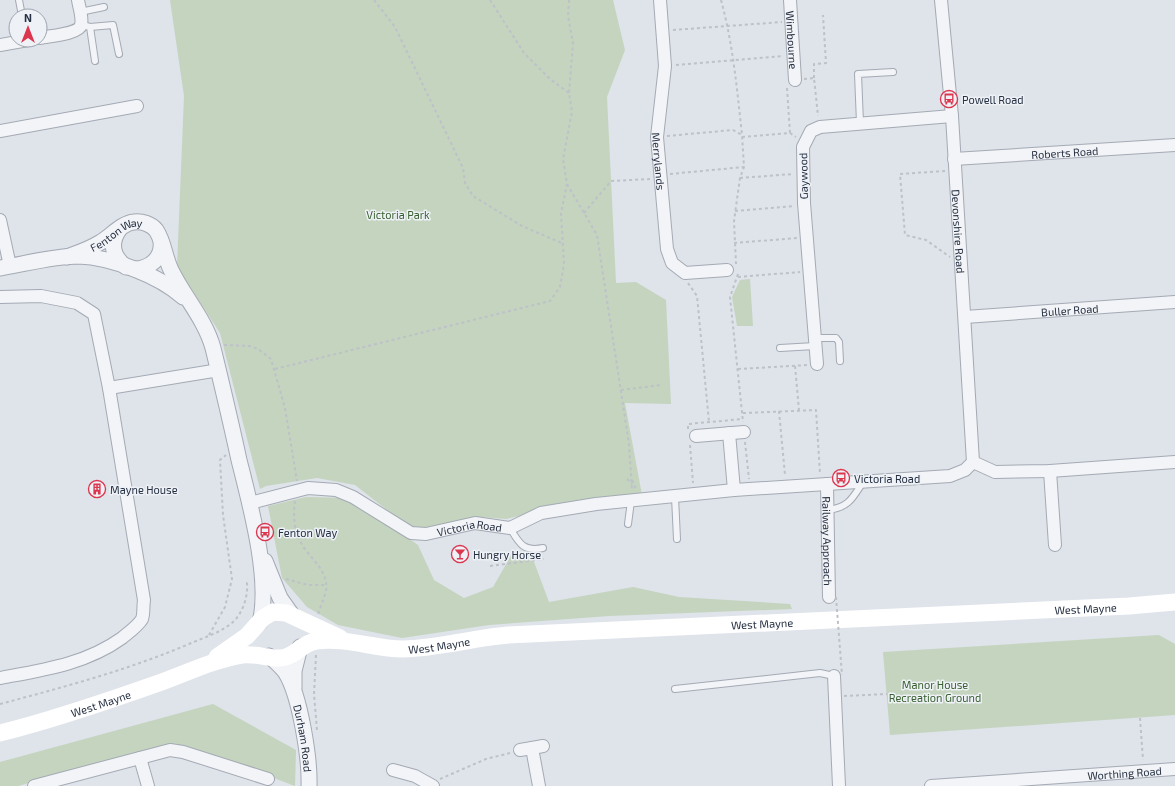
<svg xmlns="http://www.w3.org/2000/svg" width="1175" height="786" viewBox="0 0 1175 786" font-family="'Exo 2',sans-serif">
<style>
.green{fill:#c4d4bf}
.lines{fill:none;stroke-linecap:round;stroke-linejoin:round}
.service-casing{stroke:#a4aab4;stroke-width:8}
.minor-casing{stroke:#a4aab4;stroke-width:14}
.tertiary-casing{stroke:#a4aab4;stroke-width:17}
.path{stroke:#bdc1c8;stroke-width:2;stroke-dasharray:3 3;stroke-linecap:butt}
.service{stroke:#f2f4f7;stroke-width:6}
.minor{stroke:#f2f4f7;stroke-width:12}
.tertiary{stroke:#f2f4f7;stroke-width:15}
.secondary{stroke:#fff;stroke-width:17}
.path-bridge{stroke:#bdc1c8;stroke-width:2;stroke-dasharray:3 3;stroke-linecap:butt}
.labels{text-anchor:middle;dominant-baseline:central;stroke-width:3;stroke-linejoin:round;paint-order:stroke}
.street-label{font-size:11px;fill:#263042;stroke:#eef2f7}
.poi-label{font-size:11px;fill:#263042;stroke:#eef2f7;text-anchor:start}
.park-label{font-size:11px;fill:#3a6032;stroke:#eef2f7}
</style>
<rect width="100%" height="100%" fill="#dfe3ea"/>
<path class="green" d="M170,0H613L625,50L607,97L616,283L636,282L666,300L671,404L625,403L642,495L532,513L506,519L481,517L421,529L409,527L355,485L317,478L266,486L260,489L220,333L177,267L184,96Z
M750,279L753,326H737L732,297L740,280Z
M306,497L350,498L377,516L418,545L434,580L464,598L493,587L512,554H531L549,602L633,587L679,597L790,604L792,609L609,616L489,625L402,638L338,625L307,607L282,578L268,506Z
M1159,635L1175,644V715L890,735L883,652Z
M213,704L296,750L295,786L211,754L168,744L18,786H0V762Z"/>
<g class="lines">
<g class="service-casing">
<path id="service" d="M19,0L22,16
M80,12L104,7
M82,25L90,27L113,25L119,54
M90,27L95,61
M860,123L858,74L893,72
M815,338H836L839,342L840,361
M780,348L815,346
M675,497L677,539
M828,510C849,507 852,499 863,482
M628,524L631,501
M510,528C519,543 523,552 543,548
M675,689L820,673L834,676"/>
</g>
<g class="minor-casing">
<g id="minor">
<path id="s1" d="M660,0L665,66L657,137L667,249L672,263L685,273L727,270"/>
<path id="s2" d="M790,0L795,80"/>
<path id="s3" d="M941,0L952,116L973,462"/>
<path d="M40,38C48,36 79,34 81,25C83,18 79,7 78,0"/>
<path d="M0,45L28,40"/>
<path d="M0,131L137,106"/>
<path id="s4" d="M954,159L1175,145"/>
<path d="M0,220L10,266"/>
<path d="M0,297L41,296L77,303L94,314L109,388L144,600C143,606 144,614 142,619C138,626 128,633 122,638C86,664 43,670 0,678"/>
<path id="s5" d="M965,317L1175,302"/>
<path d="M817,364L804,203L803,147L811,131L820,127L952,116"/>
<path d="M109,388L219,370"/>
<path d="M729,433L734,490"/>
<path d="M696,436L744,432"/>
<path d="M973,462L995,472L1050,471L1175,462"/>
<path d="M1050,471L1055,545"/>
<path id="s6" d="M827,484L829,597"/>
<path id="s7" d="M250,503L308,488L336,490L353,497L411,533L426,534L475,523L510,528L541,513L596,504L734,490L950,476L965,470L973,462"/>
<path d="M834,676L839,786"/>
<path d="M520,750L532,748"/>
<path d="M140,758L148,786"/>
<path d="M393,770L415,776L433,786"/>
<path d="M34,786L170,750L183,752L268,779"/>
<path d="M539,786L532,748L543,746"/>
<path id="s8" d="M931,786L1175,769"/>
</g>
</g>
<g class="tertiary-casing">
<g id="tertiary">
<path d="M119,230C109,244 113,257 126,267"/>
<path id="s9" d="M67,257C78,253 90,249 101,242C111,236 122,223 134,222C142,221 151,224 156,230C164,242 165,258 171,270C184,297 205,319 213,348C222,385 231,423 239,460C250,504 271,580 260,622"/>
<path d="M0,268C25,264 53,256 79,256C111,257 160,276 183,297"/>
<path d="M134,269C150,269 163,258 161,241"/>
<path d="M265,561L280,598L292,615"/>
<path id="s10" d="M269,656C275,661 281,666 286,673C300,696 310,759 309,786"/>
<path d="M294,688V671L300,647"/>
</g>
</g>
<path class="path" d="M374,0L395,27L463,168L465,183L473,196L522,226L564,244
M490,0L524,53L550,79L569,93
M569,0L568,16L573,43L569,93L572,112L563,159L567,184L597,235L629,444L632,490
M721,0C733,44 737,89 742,135
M673,30L782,22
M676,65L783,56
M814,78V64L826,63L823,15
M804,79L814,78L818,116
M787,88L790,133
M667,136L733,130L742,135L744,167L740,178L734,221L736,264
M742,137L790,133L796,137
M945,171L900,174L905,235L926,240L950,257
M670,174L744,167
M740,178L793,174
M735,211L794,206
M584,213L611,181L650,179
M734,243L797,238
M738,274L730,297L743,422
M738,277L800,272
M688,283L697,296L709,422
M224,345L249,346L258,349L271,359L285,408L297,481
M795,366L799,410
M275,369L550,301L560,287L564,264L561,213L567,184
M738,369L808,365
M621,390L661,385
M779,411L785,475
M743,413L816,410L820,474
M688,429V424L743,419
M745,442L749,479
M690,445L693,483
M627,479L632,484
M632,480L636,489
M295,501C293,515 294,531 301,543C310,559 329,570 326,591C324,599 320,607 318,615
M490,566L544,559
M286,579L308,585H325
M209,635L225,607L232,579L223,515L220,460L226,455
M316,655L314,694L317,730
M844,696L887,694
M0,704C64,687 128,670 189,644C205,637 223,632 235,620C244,610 248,595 247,583L250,582
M1140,718L1143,760
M440,779L486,759L510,753"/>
<use href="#service" class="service"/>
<use href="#minor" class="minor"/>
<use href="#tertiary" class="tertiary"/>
<g class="secondary">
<path d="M217,657L247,636L263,618L273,612L286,613L340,638"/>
<path id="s11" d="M0,733C53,720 105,702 156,684C185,674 212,660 242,655C256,653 268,659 281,658C295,657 302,643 316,641C346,637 374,649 403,649C439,648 473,638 508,635L1129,606L1175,602"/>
</g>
<path class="path-bridge" d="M836,597L842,675"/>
</g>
<defs>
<g id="bus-ring" transform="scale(0.9)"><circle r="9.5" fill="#eef2f7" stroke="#dc364f" stroke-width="1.5"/><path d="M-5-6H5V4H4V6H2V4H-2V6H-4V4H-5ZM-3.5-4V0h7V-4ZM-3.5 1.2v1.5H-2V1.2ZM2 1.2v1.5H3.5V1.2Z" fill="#dc364f"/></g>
<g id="building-ring" transform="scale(0.9)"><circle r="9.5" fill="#eef2f7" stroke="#dc364f" stroke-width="1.5"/><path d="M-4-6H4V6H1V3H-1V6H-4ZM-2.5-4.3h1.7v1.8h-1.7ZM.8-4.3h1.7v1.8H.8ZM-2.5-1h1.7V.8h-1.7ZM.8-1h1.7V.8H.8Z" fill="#dc364f"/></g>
<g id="bar-ring" transform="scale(0.9)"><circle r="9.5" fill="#eef2f7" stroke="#dc364f" stroke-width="1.5"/><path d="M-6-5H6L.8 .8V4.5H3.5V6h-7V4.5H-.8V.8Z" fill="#dc364f"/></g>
</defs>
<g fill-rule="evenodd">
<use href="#bus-ring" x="949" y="99"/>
<use href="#bus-ring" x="841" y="478"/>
<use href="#building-ring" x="97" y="489"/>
<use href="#bus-ring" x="265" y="532"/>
<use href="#bar-ring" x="460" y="554"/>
</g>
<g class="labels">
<g class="street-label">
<text stroke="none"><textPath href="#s2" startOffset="40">Wimbourne</textPath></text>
<text stroke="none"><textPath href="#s4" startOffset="111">Roberts Road</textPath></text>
<text stroke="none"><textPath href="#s1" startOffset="162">Merrylands</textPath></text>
<text transform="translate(803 176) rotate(-91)">Gaywood</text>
<text stroke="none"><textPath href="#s3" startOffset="232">Devonshire Road</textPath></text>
<text stroke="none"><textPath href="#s9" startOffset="55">Fenton Way</textPath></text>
<text stroke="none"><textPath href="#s5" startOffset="105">Buller Road</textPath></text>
<text stroke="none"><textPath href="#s7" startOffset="234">Victoria Road</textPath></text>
<text stroke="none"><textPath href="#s6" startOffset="57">Railway Approach</textPath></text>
<text stroke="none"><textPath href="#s11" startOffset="1105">West Mayne</textPath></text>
<text stroke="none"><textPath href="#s11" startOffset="781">West Mayne</textPath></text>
<text stroke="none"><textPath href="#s11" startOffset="457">West Mayne</textPath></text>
<text stroke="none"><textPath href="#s11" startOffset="105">West Mayne</textPath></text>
<text stroke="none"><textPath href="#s10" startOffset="92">Durham Road</textPath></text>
<text stroke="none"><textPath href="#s8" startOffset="194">Worthing Road</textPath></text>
</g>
<g class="poi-label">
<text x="962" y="99">Powell Road</text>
<text x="854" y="478">Victoria Road</text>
<text x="110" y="489">Mayne House</text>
<text x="278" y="532">Fenton Way</text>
<text x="473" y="554">Hungry Horse</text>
</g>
<g class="park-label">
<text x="398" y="214">Victoria Park</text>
<text x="935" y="684">Manor House<tspan x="935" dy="13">Recreation Ground</tspan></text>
</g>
</g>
<g transform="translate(28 28)"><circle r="19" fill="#eef2f7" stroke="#9ea4af"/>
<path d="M0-3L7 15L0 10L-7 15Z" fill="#dc364f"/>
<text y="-6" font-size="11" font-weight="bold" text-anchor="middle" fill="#263042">N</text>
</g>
</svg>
